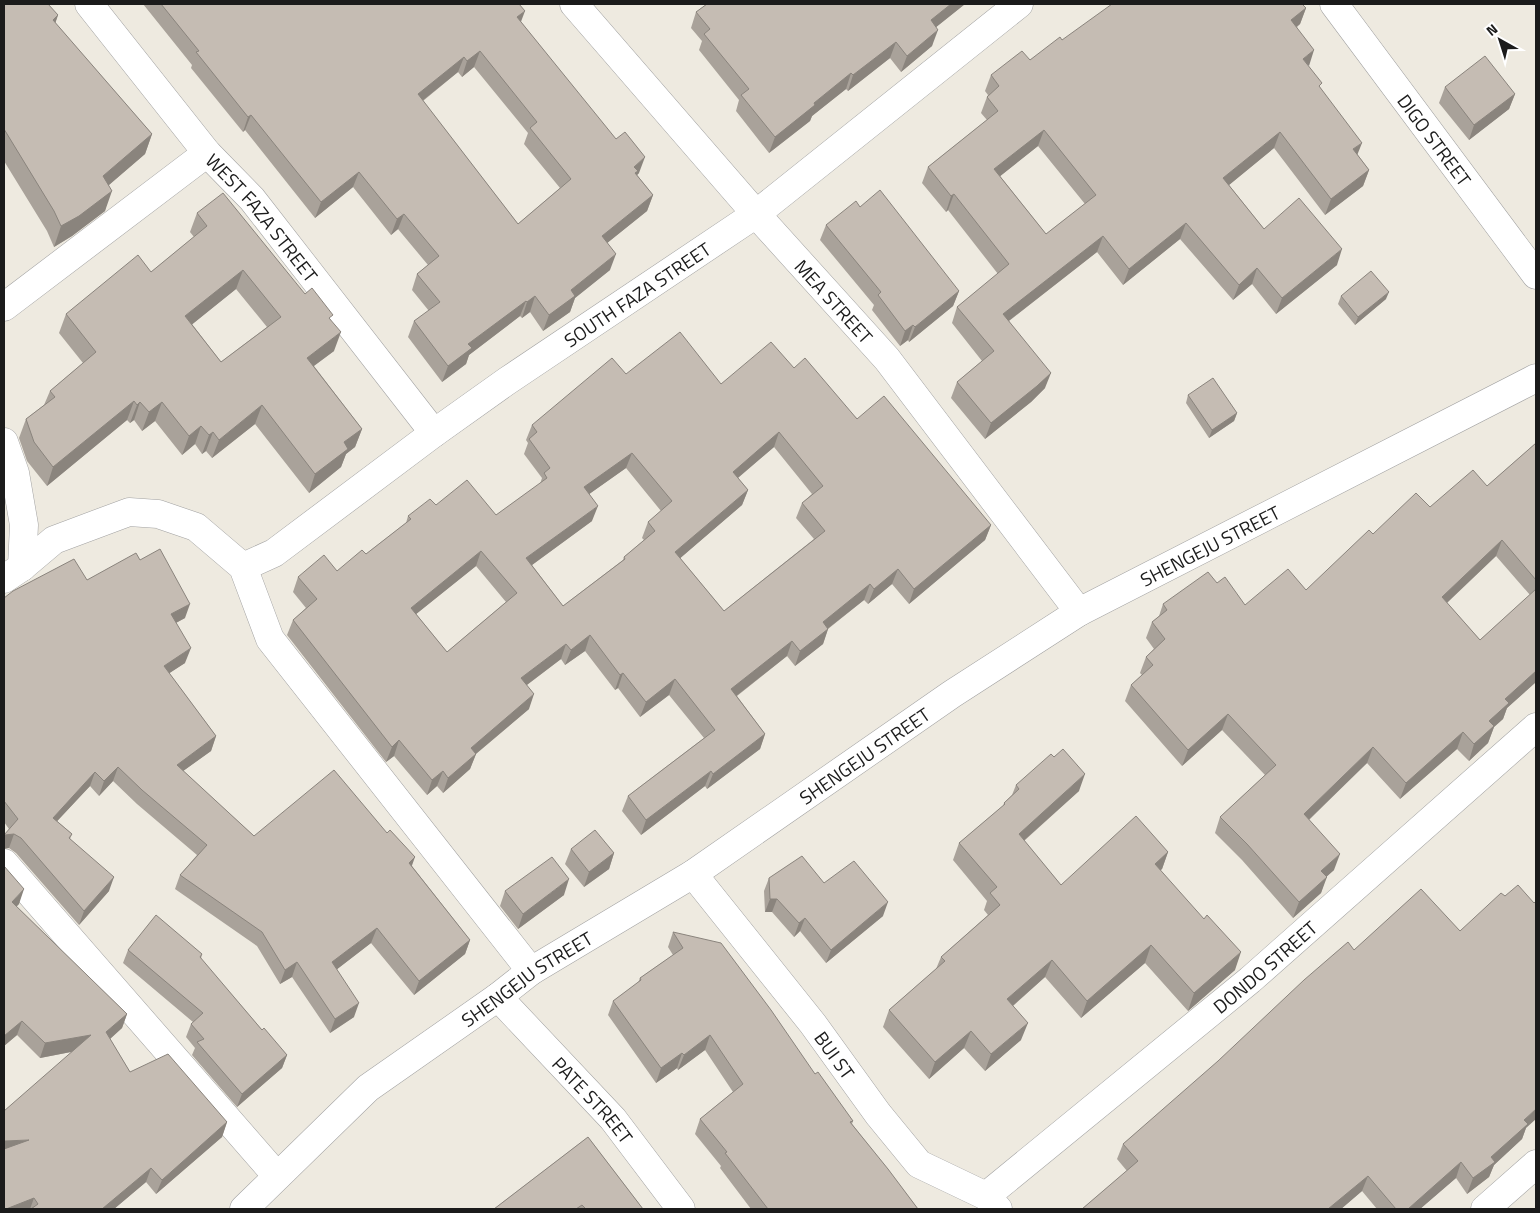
<svg xmlns="http://www.w3.org/2000/svg" width="1540" height="1213" viewBox="0 0 1540 1213" font-family="'Titillium Web',sans-serif">
<style>
.lines{fill:none;stroke-linecap:round;stroke-linejoin:round}
.minor-casing{stroke:#a2a2a2;stroke-width:29}
.minor{stroke:#fff;stroke-width:28}
.wall{fill:#a9a29a;fill-rule:evenodd}
.shaded-wall{fill:#8a847d}
.building{fill:#c5bcb3;stroke:#8a847d;fill-rule:evenodd}
.labels{text-anchor:middle;dominant-baseline:central;stroke-width:4;stroke-linejoin:round;paint-order:stroke}
.street-label{font-size:19px;fill:#1b1b1b;stroke:#fff}
</style>
<rect width="100%" height="100%" fill="#eeeae0"/>
<g class="lines">
<g class="minor-casing">
<g id="minor">
<path id="s1" d="M89,4L207,153L252,199L434,433"/>
<path id="s2" d="M574,4L756,214L887,359L1079,612"/>
<path id="s3" d="M1334,4L1536,275"/>
<path d="M4,307L207,153"/>
<path d="M4,442L15,473L24,525L22,567L4,579"/>
<path d="M22,567L54,540L129,512L158,514L196,527L243,567L270,639L531,971"/>
<path id="s4" d="M243,567L274,553L434,433L507,381L756,214L1019,4"/>
<path d="M4,863L277,1176"/>
<path id="s5" d="M693,874L813,1024L878,1114L919,1164L986,1196L998,1209"/>
<path id="s6" d="M498,997L613,1119L681,1209"/>
<path id="s7" d="M986,1196L1250,980L1536,727"/>
<path id="s8" d="M244,1209L368,1088L498,997L531,971L693,874L952,694L1079,612L1536,378"/>
<path d="M1485,1209L1536,1164"/>
</g>
</g>
<use href="#minor" class="minor"/>
</g>
<path class="wall" d="M4,4L58,15L55,23L152,134L145,154L109,185L105,211L72,236L54,247L47,231L4,161Z
M143,4H519L521,22L639,173L637,175L653,195L647,211L607,243L610,270L575,298L570,312L543,331L530,312L522,318L520,316L469,355L466,364L442,382L408,337L414,321L429,311L412,290L417,274L428,265L398,229L391,235L353,187L315,218L245,130L243,132L191,68L192,65ZM474,67L528,133L524,144L560,188L518,224L423,101L458,72L462,77Z
M707,4H965L936,27L932,46L901,72L890,58L848,91L846,89L812,116L810,121L769,153L736,111L739,100L699,50L702,41L691,28L696,12Z
M1306,8L1300,24L1297,27L1308,66L1357,154L1369,170L1363,186L1325,215L1274,148L1229,185L1264,229L1337,265L1276,314L1252,284L1233,300L1180,239L1123,285L1097,252L1009,321L1045,388L1031,402L985,439L951,398L957,382L982,361L952,323L957,307L998,274L948,210L946,212L922,183L928,167L987,120L981,113L987,97L988,95L985,91L991,75L1030,60L1062,40ZM1038,146L1085,204L1046,234L1000,176Z
M1445,87L1515,94L1509,109L1469,140L1439,103Z
M860,207L959,291L953,306L909,342L908,340L900,346L872,310L874,305L820,240L826,225Z
M197,213L305,294L331,320L334,351L314,366L362,429L355,447L346,454L341,467L309,493L255,424L212,458L206,451L202,454L195,444L182,455L155,421L142,431L134,420L130,423L127,420L47,486L27,461L19,438L26,419L44,405L50,391L83,363L59,333L66,314L151,272L194,237L190,232ZM236,289L267,327L221,362L192,324Z
M1341,296L1386,299L1355,325L1338,304Z
M794,368L991,525L985,540L909,604L892,584L868,604L864,600L828,629L823,644L795,666L787,656L737,696L765,734L760,749L707,789L705,786L641,835L622,811L628,796L704,738L669,695L640,717L618,688L615,690L585,651L565,665L561,659L527,685L529,709L476,754L470,769L443,793L437,786L427,795L394,756L386,762L287,635L293,620L306,608L293,592L298,577L337,571L366,554L406,523L408,516L436,505L496,515L540,484L542,478L524,454L528,443L526,440L532,425L626,374L721,384ZM774,447L812,494L802,503L796,518L814,539L724,611L680,558L742,505L748,490L738,478ZM626,468L661,511L648,522L642,538L644,540L624,557L623,560L563,606L532,565L592,521L589,494ZM476,566L506,602L447,652L416,614Z
M1188,395L1237,413L1234,421L1209,438L1186,403Z
M1536,443V682L1507,708L1503,719L1494,727L1488,743L1469,761L1457,749L1400,799L1367,763L1309,820L1334,870L1326,877L1321,893L1293,918L1242,860L1215,833L1220,817L1265,775L1222,730L1182,766L1125,701L1131,685L1142,675L1140,673L1146,657L1154,649L1146,638L1152,622L1159,616L1163,604L1217,583L1245,605L1306,590L1373,534L1430,507L1487,486ZM1496,556L1530,595L1480,640L1447,603Z
M140,560L185,618L176,623L185,663L169,673L216,736L211,751L183,771L254,836L412,866L470,940L465,954L414,995L371,943L337,969L354,1017L330,1033L292,977L280,984L257,946L175,889L180,875L197,855L137,804L113,781L99,796L90,786L57,821L72,834L70,839L109,891L79,925L16,853L9,848V829L4,822V598L87,580Z
M1016,785L1079,791L1024,841L1061,885L1168,852L1162,869L1160,870L1235,970L1188,1011L1145,963L1081,1018L1045,977L1013,1006L1021,1040L985,1071L964,1048L929,1079L883,1027L889,1010L936,969L941,957L988,915L984,910L987,901L953,860L959,843L1003,806L1004,803L1012,795Z
M571,849L614,853L609,869L584,887L565,864Z
M4,866L19,904L16,906L127,1014L122,1028L110,1039L130,1072L227,1122L222,1137L156,1194L146,1182L114,1209H4L71,1052L40,1058L17,1035L4,1046Z
M769,878L824,883L883,916L826,963L800,931L794,937L772,912H765L764,891Z
M505,891L564,895L518,929L500,906Z
M673,932L815,1074L853,1121L852,1124L918,1209H751L720,1168L721,1166L695,1134L700,1119L733,1092L705,1050L678,1070L677,1068L656,1083L608,1015L613,1001L638,983L640,978L673,955L668,947Z
M128,950L202,954L201,959L262,1030L287,1055L282,1068L237,1107L192,1055L195,1048L186,1037L191,1024L193,1022L123,963Z
M1354,950L1526,1128L1522,1139L1494,1165L1489,1177L1467,1194L1456,1178L1420,1209H1377L1362,1191L1341,1209H1082L1127,1171L1117,1159L1123,1144Z
M588,1137L643,1209H494Z"/>
<path class="shaded-wall" d="M951,4H965L925,36L931,20Z
M1306,8L1300,24L1285,35L1291,20Z
M525,11L519,27L517,17Z
M58,15L51,36L53,20Z
M938,30L932,46L901,72L907,56Z
M896,42L890,58L848,91L853,75Z
M1314,50L1309,66L1303,59Z
M480,51L474,67L462,77L467,61Z
M464,57L458,72L412,109L418,94Z
M851,73L846,89L812,116L810,121L769,153L775,137L814,103Z
M1515,94L1509,109L1469,140L1474,125Z
M251,115L245,130L243,132L248,117Z
M1044,130L1038,146L989,185L994,169Z
M1280,132L1274,148L1218,194L1223,178Z
M152,134L145,154L96,196L103,176Z
M1362,143L1356,158L1353,149Z
M645,157L639,173L636,176L634,167Z
M1369,170L1363,186L1325,215L1331,199Z
M359,172L353,187L315,218L321,202Z
M112,191L105,211L72,236L54,247L61,226Z
M954,194L948,210L946,212L951,196Z
M653,195L647,211L596,252L602,236Z
M404,214L398,229L391,235L397,219Z
M1186,223L1180,239L1123,285L1129,269Z
M1103,236L1097,252L997,330L1003,314Z
M1342,249L1337,265L1276,314L1282,298Z
M616,254L610,270L575,298L570,312L543,331L549,315L571,290Z
M1257,268L1252,284L1233,300L1239,285Z
M243,270L236,289L179,335L185,316Z
M959,291L953,306L909,342L915,327Z
M1389,292L1386,299L1355,325L1358,317Z
M535,296L530,312L522,318L527,302Z
M526,301L520,316L469,355L466,364L442,382L448,366L468,344Z
M913,325L908,340L900,346L905,331Z
M341,332L334,351L300,376L307,358Z
M1051,373L1045,388L1031,402L985,439L991,423Z
M134,401L127,420L47,486L53,467Z
M140,402L134,420L130,423L137,405Z
M162,402L155,421L142,431L149,412Z
M262,405L255,424L212,458L219,440Z
M1237,413L1234,421L1209,438L1212,430Z
M201,426L195,444L182,455L189,436Z
M362,429L355,447L346,454L341,467L309,493L315,474L344,442Z
M213,432L206,451L202,454L209,435Z
M779,432L774,447L727,487L733,472Z
M632,453L626,468L578,502L584,487Z
M748,490L742,505L670,567L675,552Z
M598,506L592,521L521,573L526,558Z
M991,525L985,540L909,604L914,589Z
M1502,540L1496,556L1436,613L1442,597Z
M481,551L476,566L405,623L411,608Z
M898,569L892,584L868,604L874,589Z
M870,584L864,600L817,637L823,622Z
M190,604L185,618L166,628L171,614Z
M828,629L823,644L795,666L800,651Z
M590,635L585,651L565,665L571,650Z
M792,641L787,656L726,704L731,689Z
M566,644L561,659L516,693L521,678Z
M191,648L185,663L159,680L164,666Z
M1536,671V682L1507,708L1503,719L1494,727L1488,743L1469,761L1474,744L1489,721L1505,699Z
M623,673L618,688L615,690L620,675Z
M675,679L669,695L640,717L646,702Z
M534,694L529,709L465,763L471,748Z
M1228,714L1222,730L1182,766L1188,750Z
M1463,732L1457,749L1400,799L1406,783Z
M765,734L760,749L707,789L713,774Z
M216,736L211,751L172,779L177,765Z
M399,740L394,756L386,762L392,747Z
M1373,747L1367,763L1298,830L1304,814Z
M476,754L470,769L443,793L448,778Z
M118,767L113,781L99,796L104,781Z
M443,771L437,786L427,795L432,780Z
M711,771L705,786L641,835L646,820Z
M95,772L90,786L47,832L53,818Z
M1085,774L1079,791L1012,851L1019,834Z
M14,834L9,848L4,849V835Z
M1168,852L1162,869L1148,881L1155,864Z
M614,853L609,869L584,887L589,872Z
M1340,854L1334,870L1315,887L1321,871Z
M415,857L410,871L409,863Z
M114,877L109,891L79,925L84,911Z
M1327,877L1321,893L1293,918L1299,902Z
M569,879L564,895L518,929L523,914Z
M24,889L19,904L7,917L12,902Z
M770,899H777L772,912H765Z
M888,902L883,916L826,963L831,950Z
M805,918L800,931L794,937L799,923Z
M377,928L371,943L327,977L332,962Z
M470,940L465,954L414,995L419,981Z
M1151,945L1145,963L1081,1018L1087,1001Z
M1241,952L1235,970L1188,1011L1194,993Z
M1052,960L1045,977L1001,1016L1007,999Z
M297,962L292,977L280,984L285,970Z
M359,1003L354,1017L330,1033L335,1019Z
M127,1014L122,1028L101,1047L106,1032Z
M22,1021L17,1035L4,1046V1036Z
M1028,1023L1021,1040L985,1071L991,1054Z
M971,1031L964,1048L929,1079L935,1062Z
M91,1035L86,1049L40,1058L45,1043Z
M710,1035L705,1050L678,1070L684,1055Z
M682,1053L677,1068L656,1083L661,1068Z
M287,1055L282,1068L237,1107L242,1094Z
M1536,1109V1119L1526,1128L1522,1139L1494,1165L1489,1177L1467,1194L1473,1178L1524,1120Z
M227,1122L222,1137L156,1194L162,1180Z
M29,1140L4,1155V1141Z
M1461,1162L1456,1178L1420,1209H1408Z
M151,1168L146,1182L114,1209H102Z
M1368,1176L1362,1191L1341,1209H1328Z
M34,1198L30,1209H6Z"/>
<path class="building" d="M4,4H48L58,15L53,20L152,134L103,176L112,191L79,216L61,226L54,211L4,129Z
M161,4H519L525,11L517,17L616,139L625,132L645,157L634,167L638,171L635,173L653,195L602,236L616,254L571,290L575,296L549,315L535,296L527,302L526,301L468,344L472,348L448,366L414,321L440,302L417,274L439,256L404,214L397,219L359,172L321,202L251,115L248,117L196,52L199,51ZM480,51L537,122L530,128L571,179L518,224L418,94L464,57L467,61Z
M707,4H951L931,20L938,30L907,56L896,42L853,75L851,73L814,103L815,105L775,137L741,95L749,89L704,34L710,29L696,12Z
M1112,4H1302L1306,8L1291,20L1314,50L1303,59L1322,83L1319,86L1362,143L1353,149L1369,170L1331,199L1280,132L1223,178L1264,229L1299,198L1342,249L1282,298L1257,268L1239,285L1186,223L1129,269L1103,236L1003,314L1051,373L1037,386L991,423L957,382L994,351L957,307L1009,264L954,194L951,196L928,167L998,111L987,97L999,86L991,75L1022,51L1030,60L1060,37L1062,40ZM1044,130L1096,195L1046,234L994,169Z
M1485,56L1515,94L1474,125L1445,87Z
M880,190L959,291L915,327L913,325L905,331L878,295L881,292L826,225L856,201L860,207Z
M223,193L305,294L312,288L333,315L329,318L341,332L307,358L362,429L344,442L348,449L315,474L262,405L219,440L213,432L209,435L201,426L189,436L162,402L149,412L140,402L137,405L134,401L53,467L34,442L26,419L55,397L50,391L96,352L66,314L138,255L151,272L207,226L197,213ZM243,270L281,317L221,362L185,316Z
M1371,271L1389,292L1358,317L1341,296Z
M680,332L721,384L771,342L794,368L805,358L857,419L884,396L991,525L914,589L898,569L874,589L870,584L823,622L828,629L800,651L792,641L731,689L765,734L713,774L711,771L646,820L628,796L715,730L675,679L646,702L623,673L620,675L590,635L571,650L566,644L521,678L534,694L471,748L476,754L448,778L443,771L432,780L399,740L392,747L293,620L317,599L298,577L324,555L337,571L362,550L366,554L411,519L408,516L430,499L436,505L467,480L496,515L547,478L544,473L550,468L529,439L537,432L532,425L612,358L626,374ZM779,432L823,486L802,503L825,531L724,611L675,552L748,490L733,472ZM632,453L672,501L648,522L655,531L624,557L625,559L563,606L526,558L598,506L584,487ZM481,551L517,593L447,652L411,608Z
M1213,378L1237,413L1212,430L1188,395Z
M1536,443V580L1502,540L1442,597L1480,640L1536,589V671L1505,699L1509,703L1489,721L1494,726L1474,744L1463,732L1406,783L1373,747L1304,814L1340,854L1321,871L1327,877L1299,902L1247,844L1220,817L1276,765L1228,714L1188,750L1131,685L1153,665L1146,657L1165,639L1152,622L1167,610L1163,604L1208,572L1217,583L1225,577L1245,605L1288,569L1306,590L1369,530L1373,534L1416,493L1430,507L1473,470L1487,486Z
M160,549L190,604L171,614L191,648L164,666L216,736L177,765L254,836L334,770L387,833L390,830L415,857L409,863L470,940L419,981L377,928L332,962L359,1003L335,1019L297,962L285,970L262,932L180,875L207,845L142,790L118,767L104,781L95,772L53,818L72,834L69,838L114,877L84,911L21,838L14,834L4,835L18,819L4,801V598L13,591L74,559L87,580L136,553L140,560Z
M1063,749L1085,774L1019,834L1061,885L1136,816L1168,852L1155,864L1204,919L1207,915L1241,952L1194,993L1151,945L1087,1001L1052,960L1007,999L1028,1023L991,1054L971,1031L935,1062L889,1010L945,961L941,957L1000,905L990,893L997,887L959,843L1005,804L1004,803L1019,789L1016,785L1051,754L1054,757Z
M595,830L614,853L589,872L571,849Z
M802,856L824,883L854,861L888,902L831,950L805,918L799,923L777,899H770L769,878Z
M552,857L569,879L523,914L505,891Z
M4,866L24,889L12,902L127,1014L106,1032L130,1072L168,1054L227,1122L162,1180L151,1168L102,1209H31L38,1204L34,1198L6,1209H4V1149L29,1140L4,1141V1111L91,1035L45,1043L22,1021L4,1036Z
M1518,885L1534,903L1536,901V1109L1524,1120L1528,1124L1491,1157L1495,1162L1473,1178L1461,1162L1408,1209H1396L1368,1176L1328,1209H1082L1138,1161L1123,1144L1218,1061L1304,980L1348,942L1354,950L1421,889L1460,931L1501,893L1505,896Z
M156,915L202,954L200,957L262,1030L264,1028L287,1055L242,1094L197,1042L204,1039L191,1024L203,1013L128,950Z
M673,932L721,943L771,1010L815,1074L818,1072L853,1121L850,1122L888,1169L918,1209H768L725,1153L727,1152L700,1119L743,1084L710,1035L684,1055L682,1053L661,1068L613,1001L641,980L640,978L683,948Z
M588,1137L643,1209H586L582,1205L576,1209H494Z"/>
<g class="labels">
<g class="street-label">
<text stroke="none"><textPath href="#s3" startOffset="169">DIGO STREET</textPath></text>
<text stroke="none"><textPath href="#s1" startOffset="275">WEST FAZA STREET</textPath></text>
<text stroke="none"><textPath href="#s4" startOffset="480">SOUTH FAZA STREET</textPath></text>
<text stroke="none"><textPath href="#s2" startOffset="395">MEA STREET</textPath></text>
<text stroke="none"><textPath href="#s8" startOffset="1176">SHENGEJU STREET</textPath></text>
<text stroke="none"><textPath href="#s8" startOffset="771">SHENGEJU STREET</textPath></text>
<text stroke="none"><textPath href="#s7" startOffset="361">DONDO STREET</textPath></text>
<text stroke="none"><textPath href="#s8" startOffset="366">SHENGEJU STREET</textPath></text>
<text stroke="none"><textPath href="#s5" startOffset="230">BUI ST</textPath></text>
<text stroke="none"><textPath href="#s6" startOffset="140">PATE STREET</textPath></text>
</g>
</g>
<rect width="1540" height="1213" fill="none" stroke="#1b1b1b" stroke-width="10"/>
<g transform="translate(1500 40) rotate(321)" stroke="#ffffff" stroke-width="4" paint-order="stroke">
<path d="M0-4L9 19L0 12L-9 19Z" fill="#1b1b1b"/>
<text y="-8" font-size="14" font-weight="bold" text-anchor="middle" fill="#1b1b1b">N</text>
</g>
</svg>
